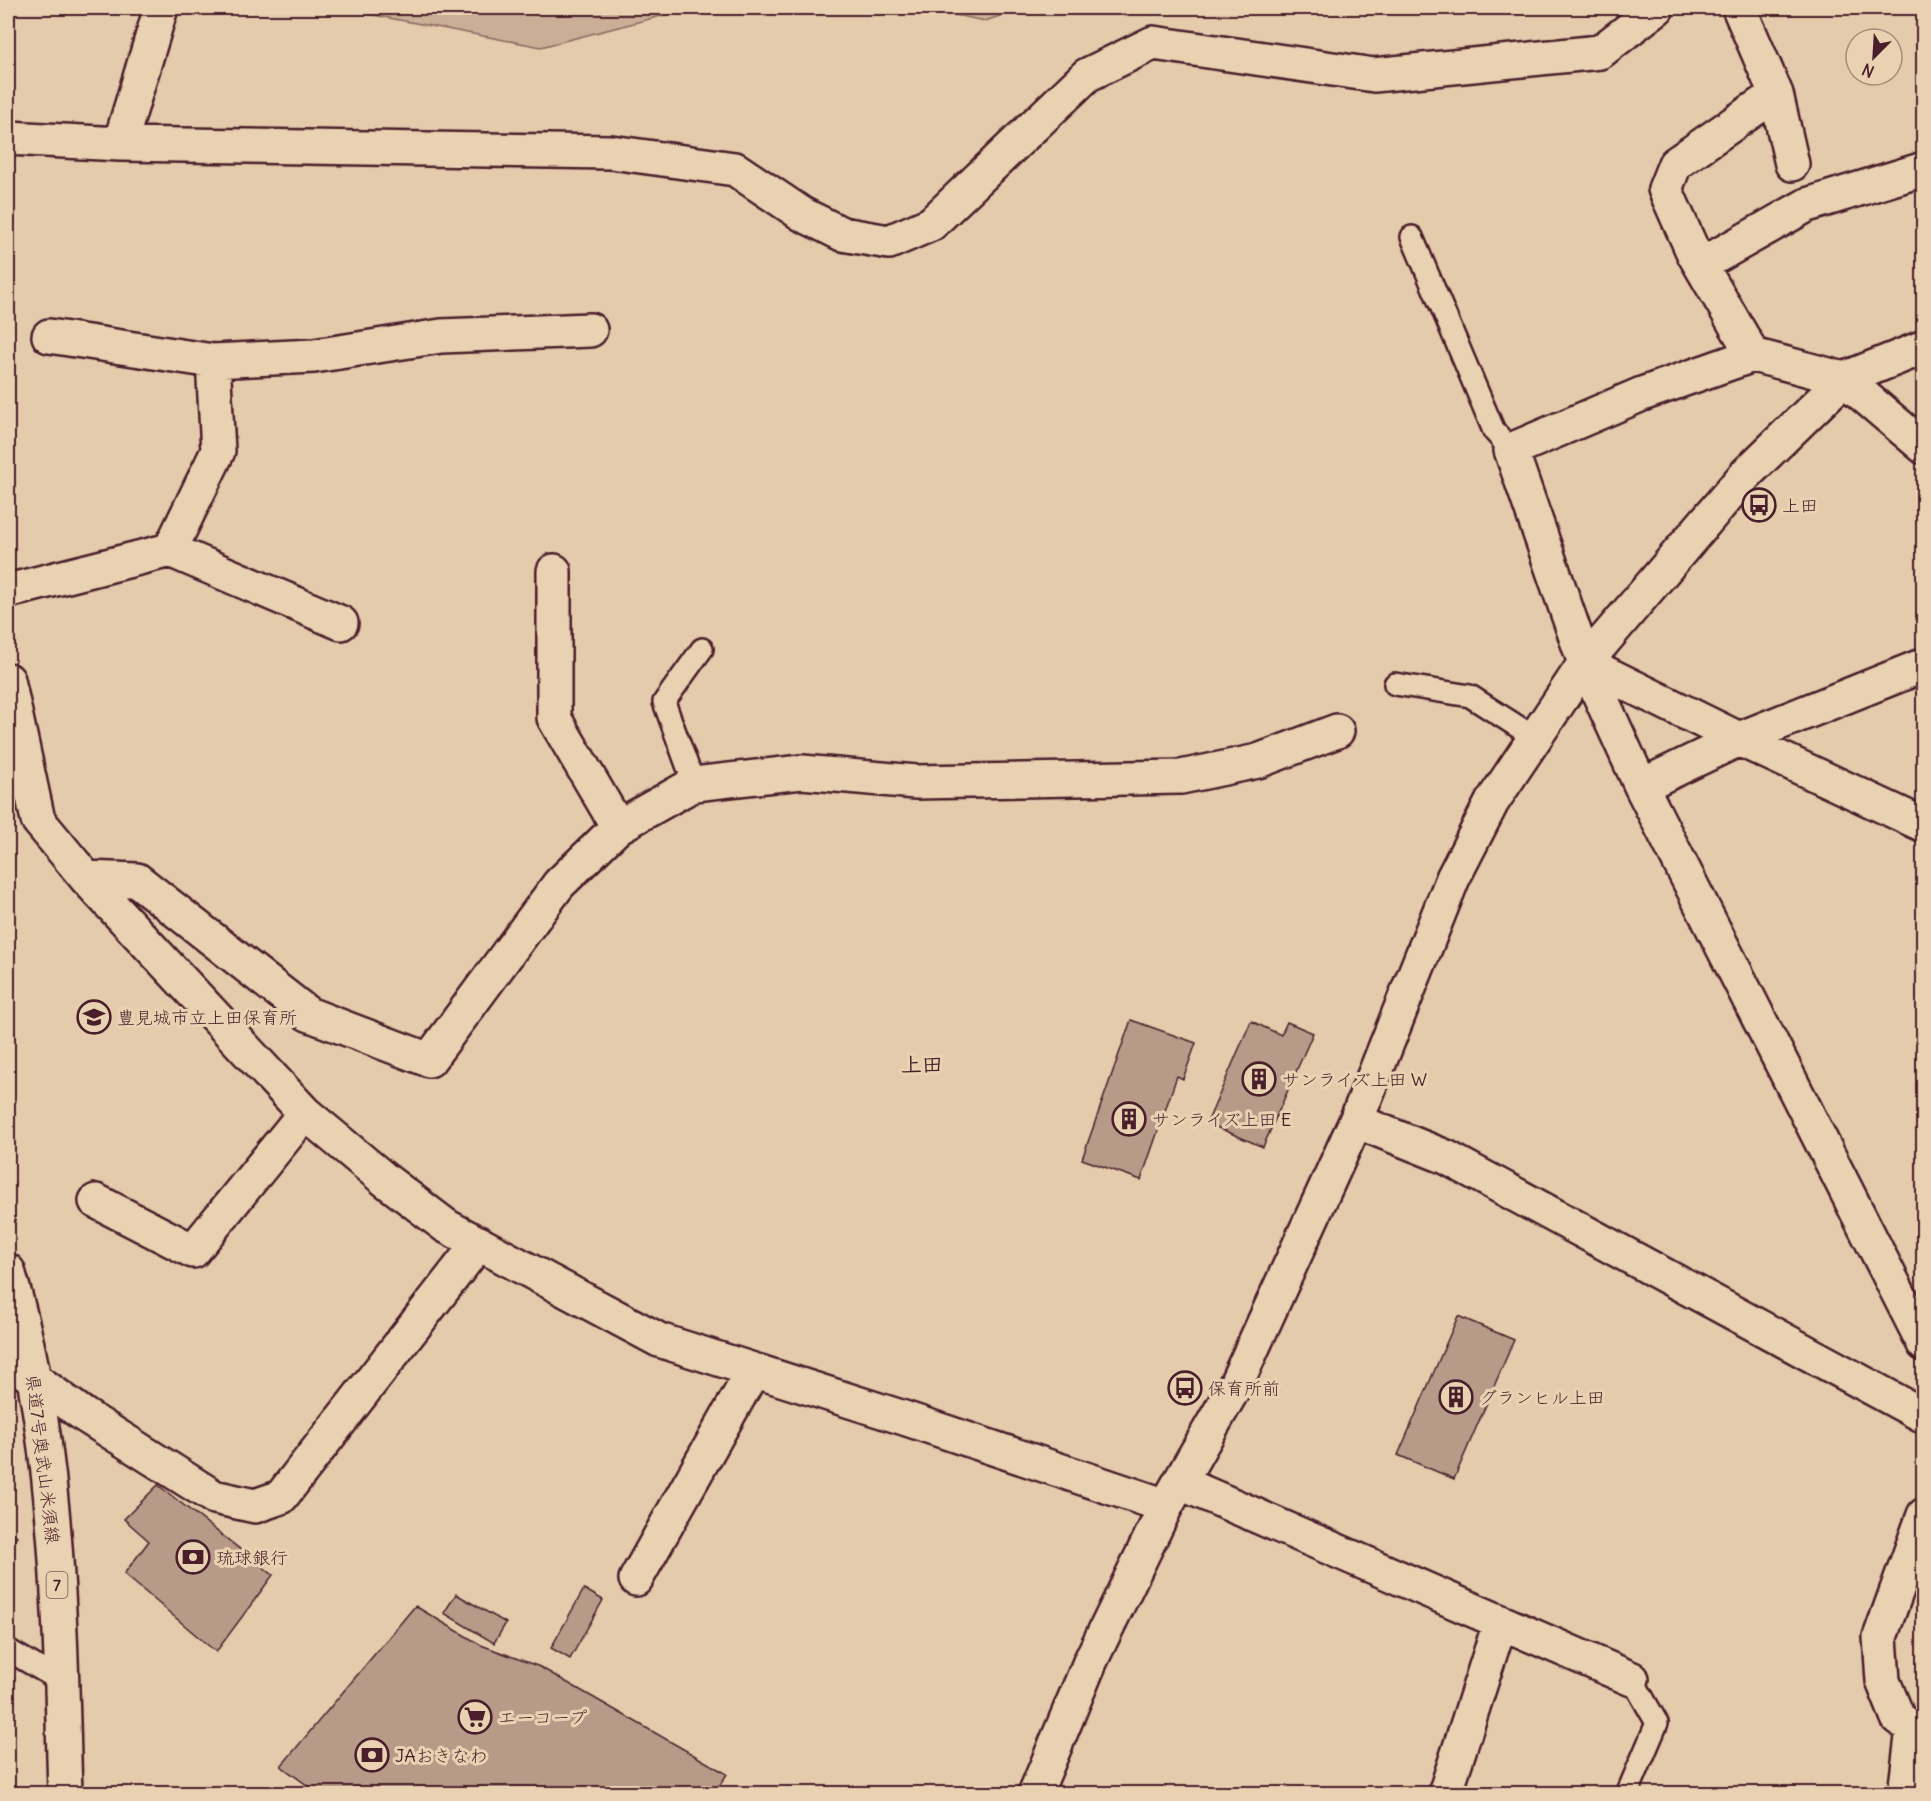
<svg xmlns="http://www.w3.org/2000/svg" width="1931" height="1801" viewBox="0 0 1931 1801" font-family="Delius,'Klee One',sans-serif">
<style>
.green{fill:#caae96;stroke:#8a6660;stroke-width:1.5}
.building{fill:#b79a88;stroke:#4a1f2b;stroke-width:1.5}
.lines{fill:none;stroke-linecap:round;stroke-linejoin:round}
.service-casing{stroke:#4a1f2b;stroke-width:26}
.minor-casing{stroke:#4a1f2b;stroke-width:38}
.tertiary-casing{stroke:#4a1f2b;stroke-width:38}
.primary-casing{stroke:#4a1f2b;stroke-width:38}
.service{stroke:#e9d2b1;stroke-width:21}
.minor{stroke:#e9d2b1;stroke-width:33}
.tertiary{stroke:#e9d2b1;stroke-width:33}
.primary{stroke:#e9d2b1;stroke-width:33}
.labels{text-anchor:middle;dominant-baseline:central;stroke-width:6;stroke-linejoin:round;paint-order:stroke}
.shield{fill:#e9d2b1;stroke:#7a5553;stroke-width:1.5}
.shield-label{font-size:16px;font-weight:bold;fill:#4a1f2b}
.poi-label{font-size:18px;fill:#4a1f2b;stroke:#e9d2b1;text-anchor:start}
.street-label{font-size:18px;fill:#4a1f2b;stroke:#e9d2b1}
.quarter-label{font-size:21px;font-weight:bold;fill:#4a1f2b;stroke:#e9d2b1}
</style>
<rect width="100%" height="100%" fill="#e3cbac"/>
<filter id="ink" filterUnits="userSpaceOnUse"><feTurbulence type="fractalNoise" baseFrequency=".0167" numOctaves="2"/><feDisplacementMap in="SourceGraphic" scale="12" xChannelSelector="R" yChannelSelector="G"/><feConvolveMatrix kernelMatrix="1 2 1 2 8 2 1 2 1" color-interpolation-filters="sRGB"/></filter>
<g filter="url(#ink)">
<path class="green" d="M337,8H692L541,47Z
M920,8H1024L985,21Z"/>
<path class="building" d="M1131,1020L1196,1043L1183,1079L1177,1076L1141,1180L1082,1159Z
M1251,1021L1281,1035L1287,1022L1313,1033L1263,1147L1207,1123Z
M1458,1316L1514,1340L1454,1479L1398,1455Z
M158,1485L273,1575L216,1652L124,1574L149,1541L124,1519Z
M8,1529L17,1536L8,1552L11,1563L8,1569Z
M584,1589L603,1600L570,1659L551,1648Z
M456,1594L506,1623L494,1643L444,1613Z
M415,1606L481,1645L540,1667L727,1774L714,1794H319L281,1766Z"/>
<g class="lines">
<g class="service-casing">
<path id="service" d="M1412,237L1494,431L1511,450
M1395,684L1470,696L1534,737
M694,784L664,702L702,649
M8,1650L61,1681
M1627,1794L1657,1723L1632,1679"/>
</g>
<g class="minor-casing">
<path id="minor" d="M1739,8L1776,94L1792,164
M8,138L120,144L611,152L735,169L802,214L842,234L889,242L931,224L1087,75L1153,43L1374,75L1600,52L1657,8
M120,144L161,8
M1701,265L1807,205L1924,169
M49,336L213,361L314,356L441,336L590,330
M1753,355L1694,254L1665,189L1675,164L1776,94
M1924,447L1844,379L1753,355L1642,394L1511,450L1585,663L1641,786L1924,1344
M170,550L218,451L213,361
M554,571V718L618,827
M8,591L170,550L341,623
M1585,663L1739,739L1924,825
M8,680L38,820L86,878L305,1113L384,1179L446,1226L659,1340L904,1418L1166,1506
M1641,786L1739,739L1924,665
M86,878L137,880L308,1014L429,1060L559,884L618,827L694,784L802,772L916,782L1181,777L1258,761L1337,731
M1356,1121L1446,1157L1924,1416
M96,1201L193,1251L305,1113
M8,1360L84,1415L214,1497L255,1506L281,1497L479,1243
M1181,1483L1632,1679
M1924,1515L1880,1637L1883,1681L1898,1718L1924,1736
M636,1579L753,1371
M1445,1794L1500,1623
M1905,1794L1913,1729"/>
</g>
<g class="tertiary-casing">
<path id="tertiary" d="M1035,1794L1090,1662L1166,1506L1236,1384L1356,1121L1453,878L1492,802L1585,663L1746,474L1844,379L1924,347"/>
</g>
<g class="primary-casing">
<path id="primary" d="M8,1271C59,1439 60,1619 65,1794"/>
</g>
<use href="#service" class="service"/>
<use href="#minor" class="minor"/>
<use href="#tertiary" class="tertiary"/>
<use href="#primary" class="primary"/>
</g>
</g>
<defs>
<g id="bus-ring" transform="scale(1.725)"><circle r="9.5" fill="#e9d2b1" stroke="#4a1f2b" stroke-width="1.5"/><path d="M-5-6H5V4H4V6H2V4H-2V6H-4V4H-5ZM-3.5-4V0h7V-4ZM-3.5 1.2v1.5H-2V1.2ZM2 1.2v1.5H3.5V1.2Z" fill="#4a1f2b"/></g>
<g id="school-ring" transform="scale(1.725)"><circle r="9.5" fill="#e9d2b1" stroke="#4a1f2b" stroke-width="1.5"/><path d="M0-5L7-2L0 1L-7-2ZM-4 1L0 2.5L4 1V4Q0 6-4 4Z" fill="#4a1f2b"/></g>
<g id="building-ring" transform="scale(1.725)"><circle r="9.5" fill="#e9d2b1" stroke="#4a1f2b" stroke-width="1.5"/><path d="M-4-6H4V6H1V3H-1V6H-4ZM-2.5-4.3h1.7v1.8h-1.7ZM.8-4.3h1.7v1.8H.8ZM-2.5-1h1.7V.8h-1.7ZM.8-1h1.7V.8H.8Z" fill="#4a1f2b"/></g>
<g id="bank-ring" transform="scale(1.725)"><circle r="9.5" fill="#e9d2b1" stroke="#4a1f2b" stroke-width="1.5"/><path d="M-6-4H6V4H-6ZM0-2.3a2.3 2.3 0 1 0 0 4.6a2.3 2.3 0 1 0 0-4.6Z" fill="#4a1f2b"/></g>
<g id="supermarket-ring" transform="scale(1.725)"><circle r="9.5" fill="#e9d2b1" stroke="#4a1f2b" stroke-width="1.5"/><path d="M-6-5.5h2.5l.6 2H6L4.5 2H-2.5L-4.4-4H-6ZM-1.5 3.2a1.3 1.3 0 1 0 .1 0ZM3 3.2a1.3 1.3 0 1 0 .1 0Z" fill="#4a1f2b"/></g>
</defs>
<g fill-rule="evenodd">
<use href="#bus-ring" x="1759" y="505"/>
<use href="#school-ring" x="94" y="1017"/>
<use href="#building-ring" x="1259" y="1079"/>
<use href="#building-ring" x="1129" y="1119"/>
<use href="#bus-ring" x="1185" y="1388"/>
<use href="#building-ring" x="1456" y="1397"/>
<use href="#bank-ring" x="193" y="1557"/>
<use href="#supermarket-ring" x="475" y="1717"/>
<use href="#bank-ring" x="372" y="1755"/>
</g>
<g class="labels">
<rect class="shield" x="46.5" y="1572" width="21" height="26" rx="4.5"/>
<g class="shield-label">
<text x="57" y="1585">7</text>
</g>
<g class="poi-label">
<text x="1782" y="505">上田</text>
<text x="117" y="1017">豊見城市立上田保育所</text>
<text x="1282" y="1079">サンライズ上田 W</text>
<text x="1152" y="1119">サンライズ上田 E</text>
<text x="1208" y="1388">保育所前</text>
<text x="1479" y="1397">グランヒル上田</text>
<text x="216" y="1557">琉球銀行</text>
<text x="498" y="1717">エーコープ</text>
<text x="395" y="1755">JAおきなわ</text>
</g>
<g class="street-label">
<text transform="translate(43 1459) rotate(83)">県道7号奥武山米須線</text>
</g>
<g class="quarter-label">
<text x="922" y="1064">上田</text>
</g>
</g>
<rect width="1931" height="1801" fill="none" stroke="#e9d2b1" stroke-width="30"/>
<rect x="15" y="15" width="1901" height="1771" fill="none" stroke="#4a1f2b" stroke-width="2" filter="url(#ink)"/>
<g transform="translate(1874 57) rotate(204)"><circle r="28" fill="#e9d2b1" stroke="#a98a7b" stroke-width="1.5"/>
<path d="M0-4.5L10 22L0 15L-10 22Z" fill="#4a1f2b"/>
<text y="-9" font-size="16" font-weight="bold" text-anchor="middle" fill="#4a1f2b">N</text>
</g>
</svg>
